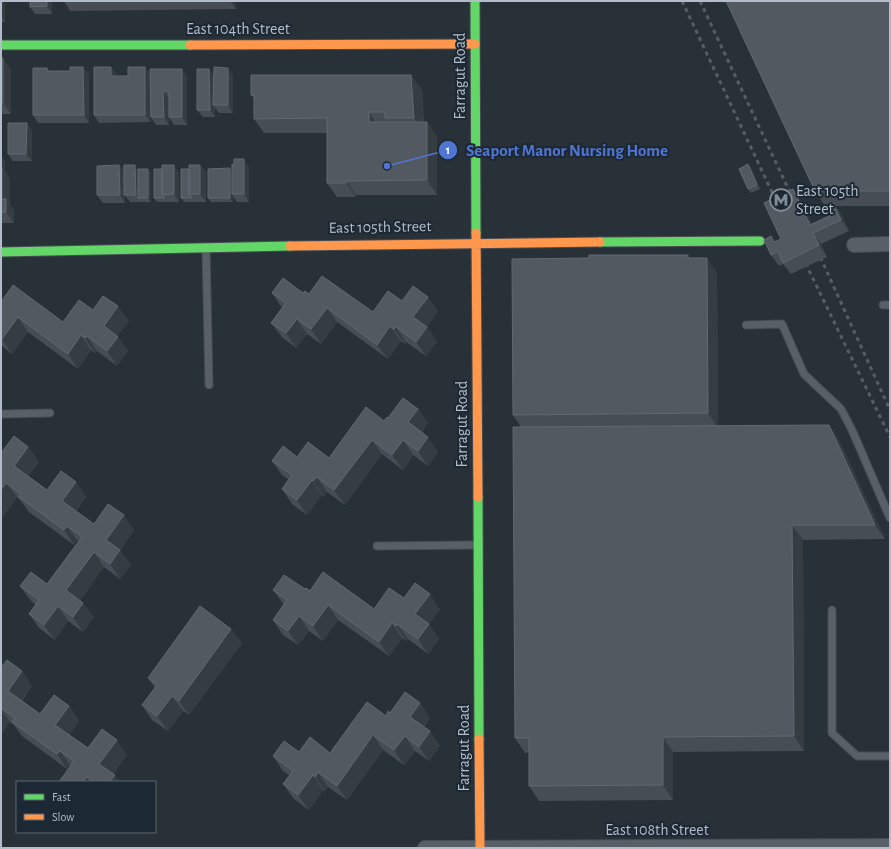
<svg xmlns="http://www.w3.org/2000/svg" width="891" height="849" viewBox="0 0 891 849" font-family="'Alegreya Sans',sans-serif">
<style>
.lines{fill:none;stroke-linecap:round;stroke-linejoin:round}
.lane-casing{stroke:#474c53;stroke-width:9}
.street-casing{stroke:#474c53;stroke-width:16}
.fast-casing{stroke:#474c53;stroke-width:11}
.slow-casing{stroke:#474c53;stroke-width:11}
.lane{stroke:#595f66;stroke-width:7}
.street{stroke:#595f66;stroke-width:14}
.fast{stroke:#63d668;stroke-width:9}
.slow{stroke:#ff974d;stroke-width:9}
.rail{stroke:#575d64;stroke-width:3;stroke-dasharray:4 4;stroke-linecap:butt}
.wall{fill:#464d54}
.shaded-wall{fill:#353d43}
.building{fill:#525960;stroke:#616971}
.labels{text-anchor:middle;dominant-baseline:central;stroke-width:4;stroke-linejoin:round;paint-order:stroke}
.street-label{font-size:16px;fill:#b2bdc9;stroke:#1c2833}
.poi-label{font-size:16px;fill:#b2bdc9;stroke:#1c2833;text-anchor:start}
.leader{fill:none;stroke:#5175d3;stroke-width:1.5}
.callout-dot{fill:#5175d3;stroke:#1c2833;stroke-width:1.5}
.mark-label{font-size:12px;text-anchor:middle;font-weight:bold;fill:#fff}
.callout-label{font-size:17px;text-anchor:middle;font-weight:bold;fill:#5175d3;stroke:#1c2833;stroke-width:4;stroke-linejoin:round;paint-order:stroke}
</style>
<rect width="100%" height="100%" fill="#283038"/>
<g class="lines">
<g class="lane-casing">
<path id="lane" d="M206,248L209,385
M883,305H890
M746,325L782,324L804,374L841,409L852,430L890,518
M1,414L50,413
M377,546L478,545
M832,610V733L857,756H890"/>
</g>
<g class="street-casing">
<path id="street" d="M854,245L890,244
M425,848L890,846"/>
</g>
<g class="fast-casing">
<path id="fast" d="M475,1L476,233
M1,45H190
M600,242L760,241
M1,252L290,246
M478,497L479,739"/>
</g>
<g class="slow-casing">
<path id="slow" d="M190,45L475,44
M476,233L478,497
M290,246L600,242
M479,739L480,848"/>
</g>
<use href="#lane" class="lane"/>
<use href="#street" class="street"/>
<use href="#fast" class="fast"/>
<use href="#slow" class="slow"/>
<path class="rail" d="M682,1L779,207
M700,1L794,201
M817,250L890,410
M802,256L890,437"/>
</g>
<path class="wall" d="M1,1H5V22H1Z
M52,1V14H35L30,7Z
M64,1H236V9L70,11Z
M890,1V206H835L841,214L849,231L821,244L827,257L791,274L783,264L779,266L771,255L775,242L781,239L801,200L812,224L831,215L827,206H825L815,191Z
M1,58L11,69V114H1Z
M83,67L89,75V123H38L33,115L47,68L49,71H70Z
M145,67L150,74V69L187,76V125H174L169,117V98V125H156L151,117V122L99,123L94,115L117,75V76H128Z
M214,75H233V113H219L215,108V117H203L197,110Z
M411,75L422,90L424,122H427L437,137V195H356V197H337L327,183V133H264L254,119V98L251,95Z
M27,123L32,131V161H13L8,154Z
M1,144L2,145V158L5,162V171L10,179V205L14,210V223H1Z
M119,165L124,172L138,169H148L151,173V202H130L125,195V203H103L97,195Z
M249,167V202H237L232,195L233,202H211L208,198L232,172Z
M751,168L760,189L751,193L748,189Z
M206,172V202H184L181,198Z
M179,173V202H157L154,198Z
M690,258L717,273L718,426L839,440L885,539L803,540L804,751L673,752V800L539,801L529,786V752L525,753L515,738L521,427L513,415Z
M272,293H303L309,294L373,312L402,301L438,311L427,327L437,342L426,356L406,342L405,344L401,341L388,359L337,322L321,344L307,334L296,348L282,337L271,323L282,308Z
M1,302L63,322L93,310L129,321L117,336L128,351L117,366L97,351L95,353L91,350L78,369L28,332L12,354L1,345Z
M418,409L428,423L422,432L438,452L428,466L413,455L403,470L382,454L345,505L327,492L324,496L322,495L307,515L292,504L282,489L289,480L282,475L272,461L297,457L329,458L384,421L388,418Z
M14,436L28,447L39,462L28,476L47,490L76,482L86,497L76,511L94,524L134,530L120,550L131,565L120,579L104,567L80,600L94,617L83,632L68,621L55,640L39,628L29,614L36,605L31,601L20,586L47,584L79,541L77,540L74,545L29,512L21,501L17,497L1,519Z
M305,589L374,609L404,598L440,609L429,624L439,639L428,654L408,639L406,641L402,638L389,656L338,620L323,641L309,631L298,645L283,635L273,620L284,605L273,590Z
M231,629L242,643L189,715L183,711L168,731L152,720L142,705L155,688L148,678Z
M1,668L22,671L32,686L22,701L40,714L69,706L79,721L69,735L88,748L127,755L113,774L120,782H59L71,766L70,765L67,769L22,736L14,725L10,722L1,734Z
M420,703L430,718L424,727L430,731L440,746L429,761L415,751L404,765L383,750L347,800L328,787L325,791L323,790L309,810L294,799L283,784L289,775L283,771L273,756L299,752L330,753L390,713Z"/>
<path class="shaded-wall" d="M1,1H5V22L1,16Z
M47,1H52V14L47,6Z
M230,1H236V9Z
M3,58L11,69V114L3,103Z
M83,67L89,75V123L84,115Z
M111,67L117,75V84L111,76Z
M145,67L150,74L151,122L145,115Z
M228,68L233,75V113L228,105Z
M182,69L187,76V125L182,117Z
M209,69L215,77L213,105L215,108V117L210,110Z
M411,75L422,90L424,133L414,118Z
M163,91L169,98V125L164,117Z
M369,112L379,127L369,122Z
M427,122L437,137V195L427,180Z
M27,123L32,131V161L26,154Z
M1,144L2,145V158L5,162V171L10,179V205L14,210V223L6,212L2,199L1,173Z
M244,159L249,167V202L244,194Z
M748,164L751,168L760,189L757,185Z
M119,165L125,173V203L120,195Z
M135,165L141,173L138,198L136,195Z
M174,165L179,173V202L174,194Z
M200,165L206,172V202L200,194Z
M230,168L232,172L233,202L230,198Z
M148,169L151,173V202L148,198Z
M346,181L356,195V197L346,183Z
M793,189L801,200L816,232L810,225Z
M833,203L841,214L849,231L841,220Z
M813,233L821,244L827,257L819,245Z
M707,258L717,273L718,428L708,413Z
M428,297L438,311L427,327L437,342L426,356L416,342L413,317Z
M118,306L129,321L114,341L104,326Z
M327,308L337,322L321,344L311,329Z
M18,317L28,332L12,354L2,339Z
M297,319L307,334L296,348L286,333Z
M390,326L401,341L388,359L377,345Z
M396,327L406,342L405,344L394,329Z
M81,335L91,350L78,369L68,354Z
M87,336L97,351L95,353L85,338Z
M118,337L128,351L117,366L107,351Z
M418,409L428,423L418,437L408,422Z
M829,425L839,440L885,539L875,525Z
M428,437L438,452L428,466L418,451Z
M372,440L382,454L345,505L334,490Z
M403,440L413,455L403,470L392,455Z
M28,447L39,462L24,481L14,466Z
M317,477L327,492L324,496L313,481Z
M312,480L322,495L307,515L297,500Z
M76,482L86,497L72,516L62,501Z
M6,483L17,497L1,519V490Z
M124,515L134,530L116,554L106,540Z
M792,525L803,540L804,751L794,736Z
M67,526L77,540L74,545L64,530Z
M120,550L131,565L120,579L110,564Z
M94,552L104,567L77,605L66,590Z
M430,594L440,609L429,624L439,639L428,654L418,639L415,614Z
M83,603L94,617L83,632L73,617Z
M328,605L338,620L323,641L313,626Z
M58,606L68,621L55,640L44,625Z
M299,616L309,631L298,645L288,631Z
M392,623L402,638L389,656L379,642Z
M397,624L408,639L406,641L396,626Z
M231,629L242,643L189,715L179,701Z
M22,671L32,686L18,705L8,691Z
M172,696L183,711L168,731L157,716Z
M420,703L430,718L420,731L410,717Z
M69,706L79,721L66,740L55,725Z
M1,709L10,722L1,734Z
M430,731L440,746L429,761L419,747Z
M373,735L383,750L347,800L337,786Z
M405,736L415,751L404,765L394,750Z
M663,737L673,752V800L663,785Z
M117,740L127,755L110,778L99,764Z
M60,751L70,765L67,769L57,754Z
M318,772L328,787L325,791L315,777Z
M115,775L120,782H109Z
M313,775L323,790L309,810L298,795Z
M87,777L90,782H83Z"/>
<path class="building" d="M30,1H47V6L30,7Z
M726,1H890V191H815Z
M1,58H3V103H1Z
M70,67H83L84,115H33V68H47V71H70Z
M94,67H111V76H128V67H145V115H94Z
M214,67L228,68V105H213Z
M150,69H182V117H169V91H163L164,117H151Z
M197,69H209L210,110H197Z
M251,75H411L414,118H385V112H369V122H427V180L346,181V183H327V118L254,119V95H251Z
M8,123H27L26,154H8Z
M234,159H244V194H232V164L234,165Z
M748,164L757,185L748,189L739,169Z
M119,165L120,195H97V166Z
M124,165H135L136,195H124Z
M162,165H174V194L162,195Z
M189,165H200V194H189Z
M1,168H2V199H6V212H1Z
M230,168V198H208V169Z
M138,169H148V198H138Z
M154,169H162V195L165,198H154Z
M181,169H189V194L192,198H181Z
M793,189L810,225L831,215L827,206L833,203L841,220L813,233L819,245L783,263L778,251L771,255L764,240L771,236L774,242L781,239L764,203Z
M589,255H688V258H707L708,413L513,415L512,259L589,258Z
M322,276L373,312L388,291L402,301L413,286L428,297L413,317L427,327L416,342L396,327L394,329L390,326L377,345L327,308L311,329L297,319L286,333L271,323L286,303L272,293L283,278L303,293L305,291L309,294Z
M13,285L63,322L79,300L93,310L103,296L118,306L104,326L118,337L107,351L87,336L85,338L81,335L68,354L18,317L2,339L1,338V302Z
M403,398L418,409L408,422L428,437L418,451L403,440L392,455L372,440L334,490L317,477L313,481L312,480L297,500L282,489L292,475L272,461L283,446L297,457L308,442L329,458L366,407L384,421L387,417L388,418Z
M829,425L875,525H792L794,736L663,737V785L529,786V738H515L513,427Z
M14,436L28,447L14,466L47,490L61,471L76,482L62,501L94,524L108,504L124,515L106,540L120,550L110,564L94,552L66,590L83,603L73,617L58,606L44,625L29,614L39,600L20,586L31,572L47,584L82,537L67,526L64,530L19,497L21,494L6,483L1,490V453Z
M323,572L374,609L389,588L404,598L415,583L430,594L415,614L429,624L418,639L397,624L396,626L392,623L379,642L328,605L313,626L299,616L288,631L273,620L287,600L273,590L284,575L305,589L306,588L310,591Z
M200,606L231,629L179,701L172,696L157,716L142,705L157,685L148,678Z
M7,660L22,671L8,691L40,714L54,695L69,706L55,725L88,748L102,729L117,740L99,764L115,775L109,782H94L87,777L83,782H59L74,761L60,751L57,754L12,722L15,718L1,708V668Z
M405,692L420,703L410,717L430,731L419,747L405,736L394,750L373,735L337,786L318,772L315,777L313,775L298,795L283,784L293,771L273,756L284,741L299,752L310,737L330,753L367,702L386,716L388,711L390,713Z"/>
<defs>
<g id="metro-ring" transform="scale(1.15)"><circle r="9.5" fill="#1c2833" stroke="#828c96" stroke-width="1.5"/><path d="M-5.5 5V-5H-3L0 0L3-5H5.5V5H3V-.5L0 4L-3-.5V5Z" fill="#828c96"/></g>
</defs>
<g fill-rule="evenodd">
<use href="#metro-ring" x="781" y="200"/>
</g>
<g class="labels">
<g class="street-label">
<text x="238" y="29">East 104th Street</text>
<text transform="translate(460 76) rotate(-90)">Farragut Road</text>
<text transform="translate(380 227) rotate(-1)">East 105th Street</text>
<text transform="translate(462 424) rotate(-90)">Farragut Road</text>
<text transform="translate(464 748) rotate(-90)">Farragut Road</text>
<text x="657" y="830">East 108th Street</text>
</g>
<g class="poi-label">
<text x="796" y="191">East 105th<tspan x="796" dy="18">Street</tspan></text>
</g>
</g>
<path class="leader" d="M387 166L448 150"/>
<g class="callout-dot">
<circle cx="387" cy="166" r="4"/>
<circle cx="448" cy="150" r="10"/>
</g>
<g class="mark-label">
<text x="448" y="154">1</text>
</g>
<g class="callout-label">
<text x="567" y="156">Seaport Manor Nursing Home</text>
</g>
<rect width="891" height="849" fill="none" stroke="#b2bdc9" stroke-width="4"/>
<rect x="16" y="781" width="140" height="52" fill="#1c2833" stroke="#58646f"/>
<rect x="24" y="794" width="20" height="6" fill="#63d668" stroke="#58646f"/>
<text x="52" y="801" font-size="12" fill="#b2bdc9">Fast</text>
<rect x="24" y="814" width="20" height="6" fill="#ff974d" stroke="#58646f"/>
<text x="52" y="821" font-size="12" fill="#b2bdc9">Slow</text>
</svg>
